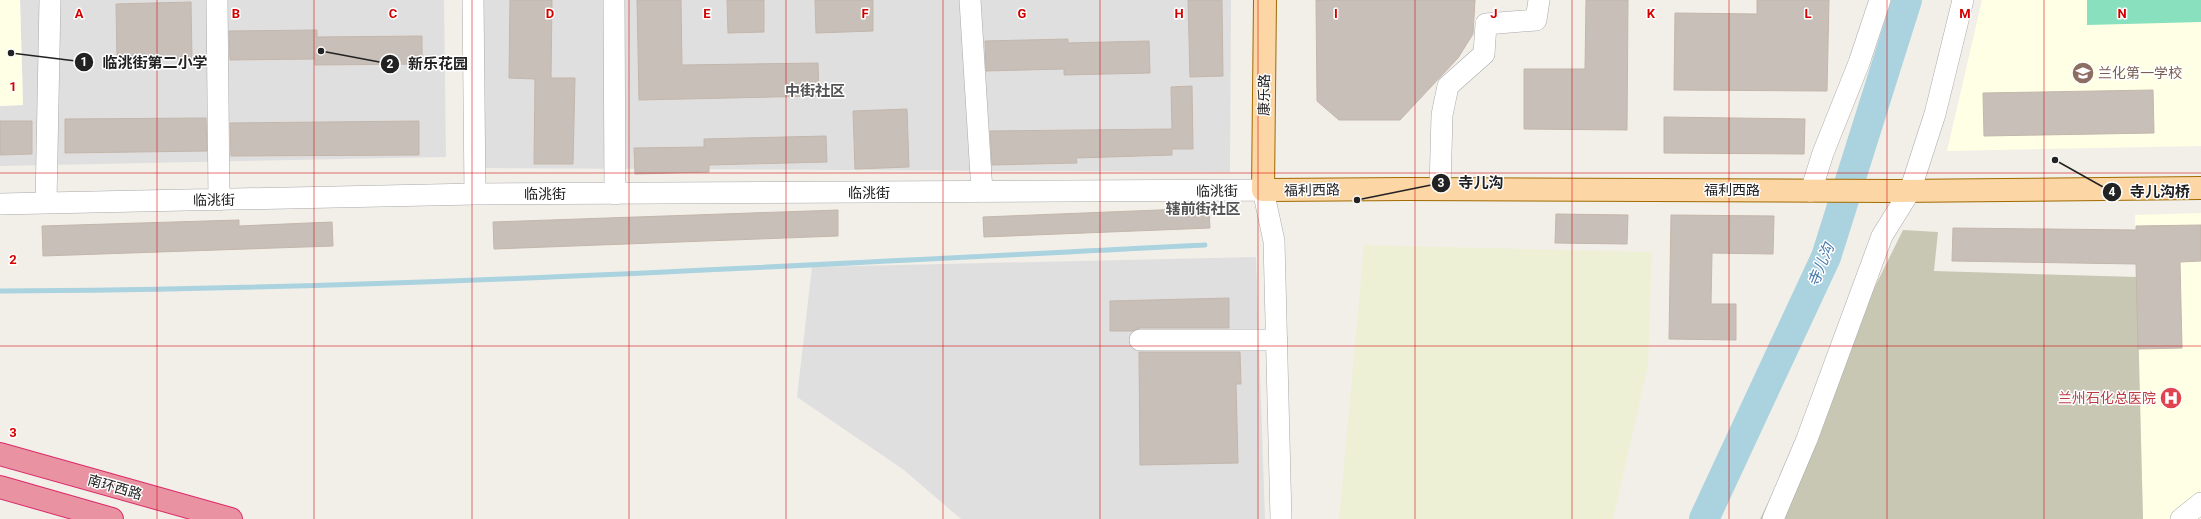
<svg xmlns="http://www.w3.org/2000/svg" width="2201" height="519" viewBox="0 0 2201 519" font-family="Roboto,'Noto Sans SC',sans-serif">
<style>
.residential{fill:#e0dfdf}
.education{fill:#ffffe5}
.construction{fill:#c7c7b4}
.farmland{fill:#eef0d5}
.pitch{fill:#88e0be}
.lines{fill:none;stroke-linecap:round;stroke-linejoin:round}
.stream{stroke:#aad3df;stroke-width:5}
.river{stroke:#aad3df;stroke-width:30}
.building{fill:#c7bfb8;stroke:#c4b6ab}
.minor-casing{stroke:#a9a9a9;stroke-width:22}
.major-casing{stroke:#a06b00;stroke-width:24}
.highway-casing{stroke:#dc2a67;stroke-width:24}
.minor{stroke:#fff;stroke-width:21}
.major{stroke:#fcd6a4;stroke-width:22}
.highway{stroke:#e892a2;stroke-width:22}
.grid{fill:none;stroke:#d40000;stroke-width:1;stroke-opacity:0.55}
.labels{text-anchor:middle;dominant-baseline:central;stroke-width:3;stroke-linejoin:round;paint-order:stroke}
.education-label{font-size:14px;fill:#785e54;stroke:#fff;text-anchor:start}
.street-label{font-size:14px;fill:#222;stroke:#fff}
.health-label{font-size:14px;fill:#be3a42;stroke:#fff;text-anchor:end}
.neighbourhood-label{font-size:15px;font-weight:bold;fill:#555;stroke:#fff}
.water-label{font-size:15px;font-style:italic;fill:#4a7aab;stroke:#fff}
.grid-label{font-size:13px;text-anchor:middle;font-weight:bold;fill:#d40000;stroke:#fff;stroke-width:3;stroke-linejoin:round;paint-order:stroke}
.leader{fill:none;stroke:#222;stroke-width:1.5}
.callout-dot{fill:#222;stroke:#fff;stroke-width:1.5}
.mark-label{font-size:12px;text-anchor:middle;font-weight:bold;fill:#fff}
.callout-label{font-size:15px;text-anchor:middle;font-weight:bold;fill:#222;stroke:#fff;stroke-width:3;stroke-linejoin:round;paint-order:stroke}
</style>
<rect width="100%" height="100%" fill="#f2efe9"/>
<path class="residential" d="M20,0H444L446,157L0,166V106L23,105Z
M477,0H1231L1230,172L476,168Z
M1256,257L1265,519H961L904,470L797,397L812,267Z"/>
<path class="education" d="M0,0H20L23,105L0,106Z
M1982,0H2201V146L1947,151Z
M2201,213V519H2143L2135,215Z"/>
<path class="construction" d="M1903,230L1938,232L1934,271L2137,277L2143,519H1760Z"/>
<path class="farmland" d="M1364,245L1652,252L1648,366L1613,519H1339Z"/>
<path class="pitch" d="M2087,0H2201V22L2087,25Z"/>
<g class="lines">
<path class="stream" d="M0,291C402,289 803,265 1205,245"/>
<path class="river" d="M1704,519L1826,257L1907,0"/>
</g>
<path class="building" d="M510,0H552L551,78H575L573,164H534L535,79L509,78Z
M637,0H681L682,65L818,63L819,96L639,100Z
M727,0H764V32L728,33Z
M815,0H873V31L816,33Z
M1188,0H1222L1223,76L1190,77Z
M1316,0H1475L1473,34L1458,58L1400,120H1339L1317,101Z
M1586,0H1628L1627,130L1524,129V69H1585Z
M1757,0H1829L1827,91L1674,90L1675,13L1757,14Z
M191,2L192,59L117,60L116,4Z
M317,30V37L422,36V64L315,65V59L230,60L229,31Z
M1068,39V43L1149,41L1150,73L1064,75V69L986,71L985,41Z
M1192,86L1193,149H1172V155L1076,158L1077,163L992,165L990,131L1172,129L1171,87Z
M2153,90L2154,133L1984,136L1983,93Z
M907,109L909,167L855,169L853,111Z
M1664,117L1805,119L1804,154L1664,153Z
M206,118L207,151L65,153V119Z
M0,121H32V154L0,155Z
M419,121V155L231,156L230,123Z
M826,136L827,162L709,165V172L635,174L634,148L704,147V139Z
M1209,208L1210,228L984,237L983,217Z
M838,210V236L494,249L493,222Z
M1556,214L1628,215L1627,244L1555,243Z
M1671,215L1774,216L1773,254L1712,253L1711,304H1736V340L1669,339Z
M239,220V226L332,222L333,246L43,256L42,226Z
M2201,225V261L2180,262L2182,348L2138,349L2136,264L1952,261L1953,228L2136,230V226Z
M1229,298V328H1140L1133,331H1110V301Z
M1139,352H1240L1241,384H1236L1238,463L1140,465Z"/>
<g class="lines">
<g class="minor-casing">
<path id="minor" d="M217,0L219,200
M473,0L475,194
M614,0L615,194
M970,0L982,192
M1440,189L1442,115L1448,86L1484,54L1486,24L1536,20L1539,0
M1811,191L1823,153L1859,63L1880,0
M46,203L50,0
M0,204L475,194L1263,190L1274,241L1281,519
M1140,340H1277
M1773,519L1807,439L1882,236L1910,191L1935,114L1963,0
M2181,519L2201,503"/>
</g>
<g class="major-casing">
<path id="major" d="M1265,0L1263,190L1406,189L1896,191L2201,188"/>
</g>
<g class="highway-casing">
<path id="highway" d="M0,454L231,519
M0,487L112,519"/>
</g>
<use href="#minor" class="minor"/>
<use href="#major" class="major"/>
<use href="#highway" class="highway"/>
</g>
<path class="grid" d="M157,0V519M314,0V519M472,0V519M629,0V519M786,0V519M943,0V519M1100,0V519M1258,0V519M1415,0V519M1572,0V519M1729,0V519M1887,0V519M2044,0V519M0,173H2201M0,346H2201"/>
<defs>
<g id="school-disc" transform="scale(1.15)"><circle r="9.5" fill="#8d6e63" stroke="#fff"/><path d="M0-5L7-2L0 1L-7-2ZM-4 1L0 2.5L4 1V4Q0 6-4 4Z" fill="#fff"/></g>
<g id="hospital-disc" transform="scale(1.15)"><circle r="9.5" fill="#e0444e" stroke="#fff"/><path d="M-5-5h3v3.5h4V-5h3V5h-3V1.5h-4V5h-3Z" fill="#fff"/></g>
</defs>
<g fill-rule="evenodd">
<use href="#school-disc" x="2083" y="73"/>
<use href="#hospital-disc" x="2171" y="398"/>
</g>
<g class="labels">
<g class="education-label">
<text x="2098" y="73">兰化第一学校</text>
</g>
<g class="street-label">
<text transform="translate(1264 95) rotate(-89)">康乐路</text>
<text transform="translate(1312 190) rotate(-1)">福利西路</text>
<text x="1732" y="190">福利西路</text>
<text transform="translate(1217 191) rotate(-1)">临洮街</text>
<text x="869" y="193">临洮街</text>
<text x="545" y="194">临洮街</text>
<text transform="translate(214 200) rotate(-1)">临洮街</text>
<text transform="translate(115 487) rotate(16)">南环西路</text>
</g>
<g class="health-label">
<text x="2156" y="398">兰州石化总医院</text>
</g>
<g class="neighbourhood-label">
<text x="815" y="91">中街社区</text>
<text x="1203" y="209">辖前街社区</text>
</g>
<g class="water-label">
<text transform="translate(1821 265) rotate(-68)">寺儿沟</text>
</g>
</g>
<g class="grid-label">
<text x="79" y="18">A</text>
<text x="236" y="18">B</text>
<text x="393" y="18">C</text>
<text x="550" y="18">D</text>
<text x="707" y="18">E</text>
<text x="865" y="18">F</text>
<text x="1022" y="18">G</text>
<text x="1179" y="18">H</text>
<text x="1336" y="18">I</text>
<text x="1494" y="18">J</text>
<text x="1651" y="18">K</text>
<text x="1808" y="18">L</text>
<text x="1965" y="18">M</text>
<text x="2122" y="18">N</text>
<text x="13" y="91">1</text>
<text x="13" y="264">2</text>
<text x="13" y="437">3</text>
</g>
<path class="leader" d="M11 53L84 62M321 51L390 64M1357 200L1441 183M2055 160L2112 192"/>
<g class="callout-dot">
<circle cx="11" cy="53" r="4"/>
<circle cx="321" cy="51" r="4"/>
<circle cx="1357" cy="200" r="4"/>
<circle cx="2055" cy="160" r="4"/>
<circle cx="84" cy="62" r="10"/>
<circle cx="390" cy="64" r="10"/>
<circle cx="1441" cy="183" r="10"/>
<circle cx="2112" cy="192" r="10"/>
</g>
<g class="mark-label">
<text x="84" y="66">1</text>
<text x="390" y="68">2</text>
<text x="1441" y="187">3</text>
<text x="2112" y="196">4</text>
</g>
<g class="callout-label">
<text x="155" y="68">临洮街第二小学</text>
<text x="438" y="69">新乐花园</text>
<text x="1481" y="188">寺儿沟</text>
<text x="2160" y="197">寺儿沟桥</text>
</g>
</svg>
